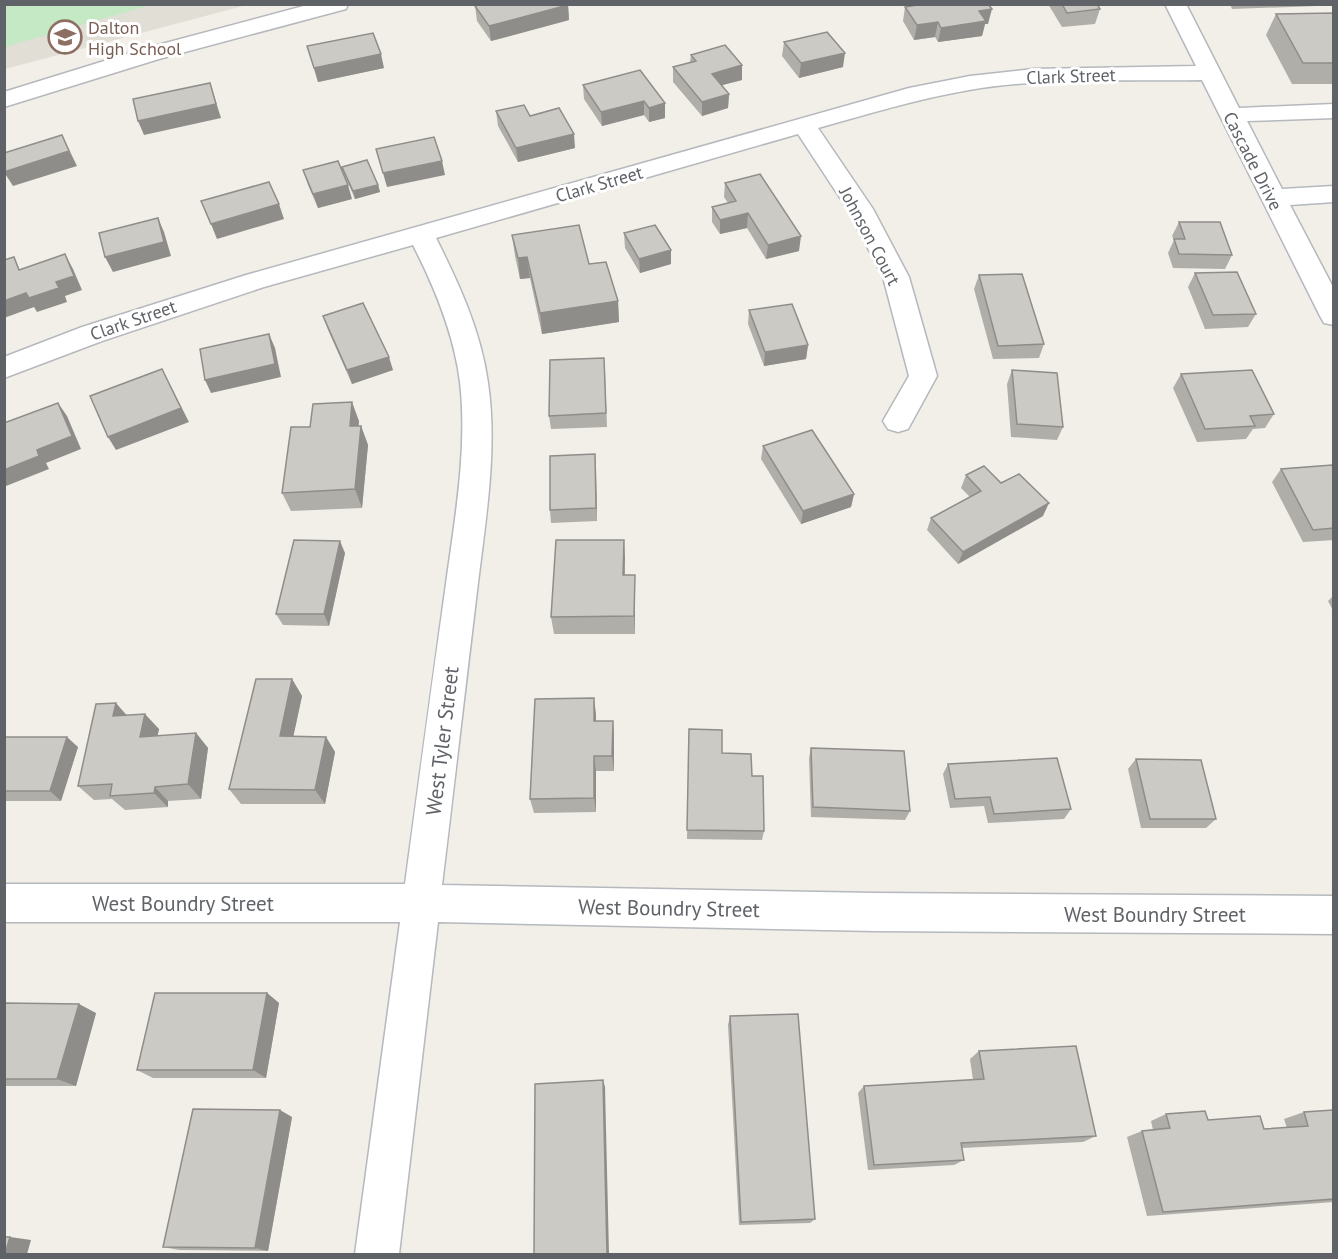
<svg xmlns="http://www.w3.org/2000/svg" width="1338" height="1259" viewBox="0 0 1338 1259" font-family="'PT Sans',sans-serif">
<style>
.education{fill:#e1ded6}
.green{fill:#c5e8c5}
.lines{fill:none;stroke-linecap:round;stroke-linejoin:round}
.minor-casing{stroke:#b5b8bc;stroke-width:3}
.minor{fill:#fff;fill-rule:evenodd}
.wall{fill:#afaea9}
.shaded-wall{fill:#8f8d8a}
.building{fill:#cccac5;stroke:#8f8d8a;stroke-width:1.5}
.labels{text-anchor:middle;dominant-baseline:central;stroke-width:6;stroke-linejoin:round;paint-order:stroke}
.far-education-label{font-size:18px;fill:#785e54;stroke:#fff;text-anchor:start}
.far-street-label{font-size:18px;fill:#5f6368;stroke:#fff}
.street-label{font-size:21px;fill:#5f6368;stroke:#fff}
</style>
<rect width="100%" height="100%" fill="#f1efe8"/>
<path class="education" d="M5,5H247L5,69Z"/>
<path class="green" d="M5,4H151V5L5,47Z"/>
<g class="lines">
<g class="minor-casing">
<path id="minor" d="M311,4H348L346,9L159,59L4,107V92L143,49Z
M1165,4H1186L1239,108L1334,104V118L1247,121L1282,189L1334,186V202L1290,205L1334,289V325L1324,323L1320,316L1202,80C1125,81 1045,77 969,90C917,99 868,114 818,128L873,209L909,277L937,376L908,429L898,432L888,429L883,421L909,376L883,277L848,210L798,134L436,238C459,284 481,331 488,383C498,451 485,523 477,591C465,689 454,787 442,885L875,893L1334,896V934L875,931L438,922L399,1254H355L400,922H4V884H405C418,787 431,689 445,591C454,523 468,451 460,382C454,334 435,288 413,245L264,287L102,341L4,378V357L82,327L246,275L909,88L970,76L1033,69L1196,66Z"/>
</g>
<use href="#minor" class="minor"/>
</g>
<path class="wall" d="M1048,4H1097L1100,9L1095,24L1062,27Z
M1230,4H1318L1317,6L1232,9Z
M568,5L569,20L491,41L477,21L475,6Z
M905,7L988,24H985L982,36L938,42L935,37L914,40L903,21Z
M1334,13V84H1292L1266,35L1276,14Z
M784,42L843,67L799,78L782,56Z
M307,46L384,68L318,82Z
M691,55L742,65V80L722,85L729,94L728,108L702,116L673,82V67L690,62Z
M583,85L665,103V118L649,122L644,115L602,126L584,99Z
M496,111L530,116L575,148L518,162L498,126Z
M342,167L378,185L380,192L355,199L344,174Z
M303,170L352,199L318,208L308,185Z
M725,183L799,251L766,259L747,228L720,234L712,222V207L728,203L724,197Z
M1179,222L1232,255L1225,269L1173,268L1168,253L1174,240L1172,236Z
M624,233L671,250V264L640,273L625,248Z
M512,235L589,264L618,301L619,322L542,334L530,278L520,279L515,256Z
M1195,273L1256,314L1248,327L1205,329L1188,287Z
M979,275L1044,344L1039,358L993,359L974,289Z
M749,310L808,345L806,359L764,366L748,324Z
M323,316L393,370L352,384L328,330Z
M1012,370L1063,427L1057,440L1011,437L1007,384Z
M605,372L607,427L551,429L549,416Z
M1181,374L1274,414L1265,428L1253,429L1246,439L1197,442L1173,388Z
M359,421L358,426H361L368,445L362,508L291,511L282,493L310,427Z
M763,446L854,494L851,507L801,524L761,459Z
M595,454L597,521L551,523L550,510Z
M1334,468V540L1303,542L1272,482L1281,469Z
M966,475L1001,483L1043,516L958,564L927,530L931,518L970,497L961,488Z
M624,540L625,575L635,593V634H554L551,617Z
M345,553L329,626L283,625L276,614Z
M1334,595V612L1328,601Z
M292,679L302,696L293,737H326L335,752L325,804H241L229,789Z
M596,714V721H613L614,736V771H596V812L534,813L530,799Z
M127,715L159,729L157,736L196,733L208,748L201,799L168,801V807L125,810L112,799L94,800L78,786Z
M689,729L722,753L752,776L764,831L762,840L687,839Z
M4,737L78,747L61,801H4Z
M811,748L910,811L905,820L811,817L809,758Z
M1136,759L1216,819L1206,828H1141L1128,769Z
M948,764L1071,809L1064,819L988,823L984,806L950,808L943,774Z
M267,993L279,1003L266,1078H153L137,1070Z
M4,1003L96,1013L76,1086H4Z
M730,1016L815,1219L810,1223L739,1225L728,1025Z
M979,1051L1096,1136L1083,1142L962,1148L964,1160L954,1165L868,1170L858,1093L864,1086L973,1080L970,1059Z
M1333,1110L1334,1202L1147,1216L1127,1137L1142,1131L1153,1130L1151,1121L1166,1114L1264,1129L1287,1128L1284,1119L1304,1112Z
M292,1117L268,1251L179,1250L163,1247Z"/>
<path class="shaded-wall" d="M568,5L569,20L491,41L489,26Z
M992,9L988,24H985L982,36L938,42L941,28L979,11Z
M938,22L935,37L914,40L917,25Z
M845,53L843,67L799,78L801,63Z
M381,54L384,68L318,82L314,68Z
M742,65V80L711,88L712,74Z
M210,83L221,118L144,135L138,121Z
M729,94L728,108L702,116V102Z
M644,101V115L602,126L601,112Z
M665,103V118L649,122V108Z
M574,134L575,148L518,162L516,148Z
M62,135L77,166L13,186L4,172Z
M442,161L445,175L387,187L383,173Z
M348,185L352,199L318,208L313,194Z
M378,185L380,192L355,199L353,191Z
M279,204L284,219L217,239L211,224Z
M748,213L747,228L720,234V220Z
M158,218L164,232L171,256L113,272L105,257Z
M801,236L799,251L766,259L768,245Z
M671,250V264L640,273L639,259Z
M65,254L73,269L82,290L65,296L67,302L37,312L34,307L4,318V301L56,282Z
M527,257L530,278L520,279L518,258Z
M618,301L619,322L542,334L540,313Z
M269,334L275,348L281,377L211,393L205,380Z
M808,345L806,359L764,366L765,352Z
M389,357L393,370L352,384L347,370Z
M162,369L189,422L116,450L108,437Z
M352,402L359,421L357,446L350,426Z
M58,403L67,416L81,449L46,463L49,469L6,486L4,485V470L37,450Z
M361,426L368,445L362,508L355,489Z
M595,454L596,467L597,521L596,508Z
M854,494L851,507L801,524L803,511Z
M1049,503L1043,516L958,564L963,552Z
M624,540L625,558L624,593L623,575Z
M340,541L345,553L329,626L324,614Z
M635,575V634L634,616Z
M292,679L302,696L290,752L280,736Z
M594,698L596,714V737L594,721Z
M116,703L130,719L113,716Z
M145,714L159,729L154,752L140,737Z
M613,721L614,736V771L612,756Z
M196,733L208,748L201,799L188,784Z
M67,737L78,747L61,801L50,791Z
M326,737L335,752L325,804L315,790Z
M594,756L596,771V812L594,798Z
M155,787L168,801V807L154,793Z
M267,993L279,1003L266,1078L253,1070Z
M79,1004L96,1013L76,1086L57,1079Z
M603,1080L605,1087L609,1254H607Z
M280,1110L292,1117L268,1251L255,1248Z
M10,1237L31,1240L27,1254H5Z"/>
<path class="building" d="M482,4H567L568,5L489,26L475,6Z
M923,4H988L992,9L979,11L986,21L941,28L938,22L917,25L905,7Z
M1062,4H1097L1100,9L1067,13Z
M1334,13V63H1303L1276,14Z
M827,32L845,53L801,63L784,42Z
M373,33L381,54L314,68L307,46Z
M725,45L742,65L712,74L729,94L702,102L673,67L696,61L691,55Z
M640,70L665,103L649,108L644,101L601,112L583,85Z
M210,83L216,104L138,121L133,99Z
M524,105L530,116L559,108L574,134L516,148L496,111Z
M62,135L69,151L4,172V153Z
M434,137L442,161L383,173L376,149Z
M367,160L378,185L353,191L342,167Z
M338,161L348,185L313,194L303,170Z
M760,174L801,236L768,245L748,213L720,220L712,207L736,201L725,183Z
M269,182L279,204L211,224L201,201Z
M158,218L164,242L105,257L99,233Z
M1179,222H1220L1232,255L1179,254L1174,239H1185Z
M579,225L589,264L606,262L618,301L540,313L527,257L518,258L512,235Z
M655,225L671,250L639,259L624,233Z
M65,254L74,276L56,282L59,288L29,298L26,293L4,301V260L14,257L19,270Z
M1237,272L1256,314L1213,315L1195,273Z
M1022,274L1044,344L998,346L979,275Z
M363,303L389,357L347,370L323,316Z
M792,304L808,345L765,352L749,310Z
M269,334L275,364L205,380L200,349Z
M604,358L606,413L549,416L550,360Z
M162,369L181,408L108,437L90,396Z
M1012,370L1057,373L1063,427L1017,424Z
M1252,370L1274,414L1250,416L1255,426L1205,429L1181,374Z
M352,402L350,426H361L355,489L282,493L291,427H310L313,404Z
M58,403L72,436L37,450L39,456L4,470V423Z
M812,430L854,494L803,511L763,446Z
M595,454L596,508L550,510V456Z
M1332,465L1334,468V528L1313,530L1281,469Z
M984,466L1001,483L1019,474L1049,503L963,552L931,518L981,491L966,475Z
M294,540L340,541L324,614H276Z
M556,540H624L623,575H635L634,616L551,617Z
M256,679H292L280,736L326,737L315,790L229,789Z
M594,698V721H613L612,756H594V798L530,799L535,699Z
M116,703L113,716L145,714L140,737L196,733L188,784L155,787L154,793L110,796L112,784L78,786L96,704Z
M689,729L722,730V753L751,754L752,776H763L764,831L687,830Z
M4,737H67L50,791H4Z
M811,748L904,751L910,811L813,807Z
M1057,758L1071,809L994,814L990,797L955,799L948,764Z
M1136,759L1201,760L1216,819H1150Z
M155,993H267L253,1070H137Z
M4,1003L79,1004L57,1079H4Z
M798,1014L815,1219L741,1222L730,1016Z
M1076,1046L1096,1136L961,1143L964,1160L874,1165L864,1086L984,1079L979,1051Z
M603,1080L607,1254H534L535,1084Z
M193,1109L280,1110L255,1248L163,1247Z
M1333,1110L1334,1199L1163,1212L1142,1131L1170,1128L1166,1114L1205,1111L1208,1120L1260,1116L1264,1129L1308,1126L1304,1112Z
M4,1237H10L5,1254H4Z"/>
<defs>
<g id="school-ring" transform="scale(1.725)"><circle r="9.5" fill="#fff" stroke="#8d6e63" stroke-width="1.5"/><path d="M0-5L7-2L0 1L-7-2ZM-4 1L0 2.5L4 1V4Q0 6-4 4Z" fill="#8d6e63"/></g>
</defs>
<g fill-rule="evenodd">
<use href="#school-ring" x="65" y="37"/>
</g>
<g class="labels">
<g class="far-education-label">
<text x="88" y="27">Dalton<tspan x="88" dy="21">High School</tspan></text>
</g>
<g class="far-street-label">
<text transform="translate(1071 76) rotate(-2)">Clark Street</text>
<text transform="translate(1253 161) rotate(63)">Cascade Drive</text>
<text transform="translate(599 184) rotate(-16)">Clark Street</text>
<text transform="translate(870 236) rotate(62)">Johnson Court</text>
<text transform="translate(133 320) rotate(-19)">Clark Street</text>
</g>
<g class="street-label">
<text transform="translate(442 741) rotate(-83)">West Tyler Street</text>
<text x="183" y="903">West Boundry Street</text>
<text transform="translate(669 908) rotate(1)">West Boundry Street</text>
<text x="1155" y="914">West Boundry Street</text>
</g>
</g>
<rect width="1338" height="1259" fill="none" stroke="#5f6368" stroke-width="12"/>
</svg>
